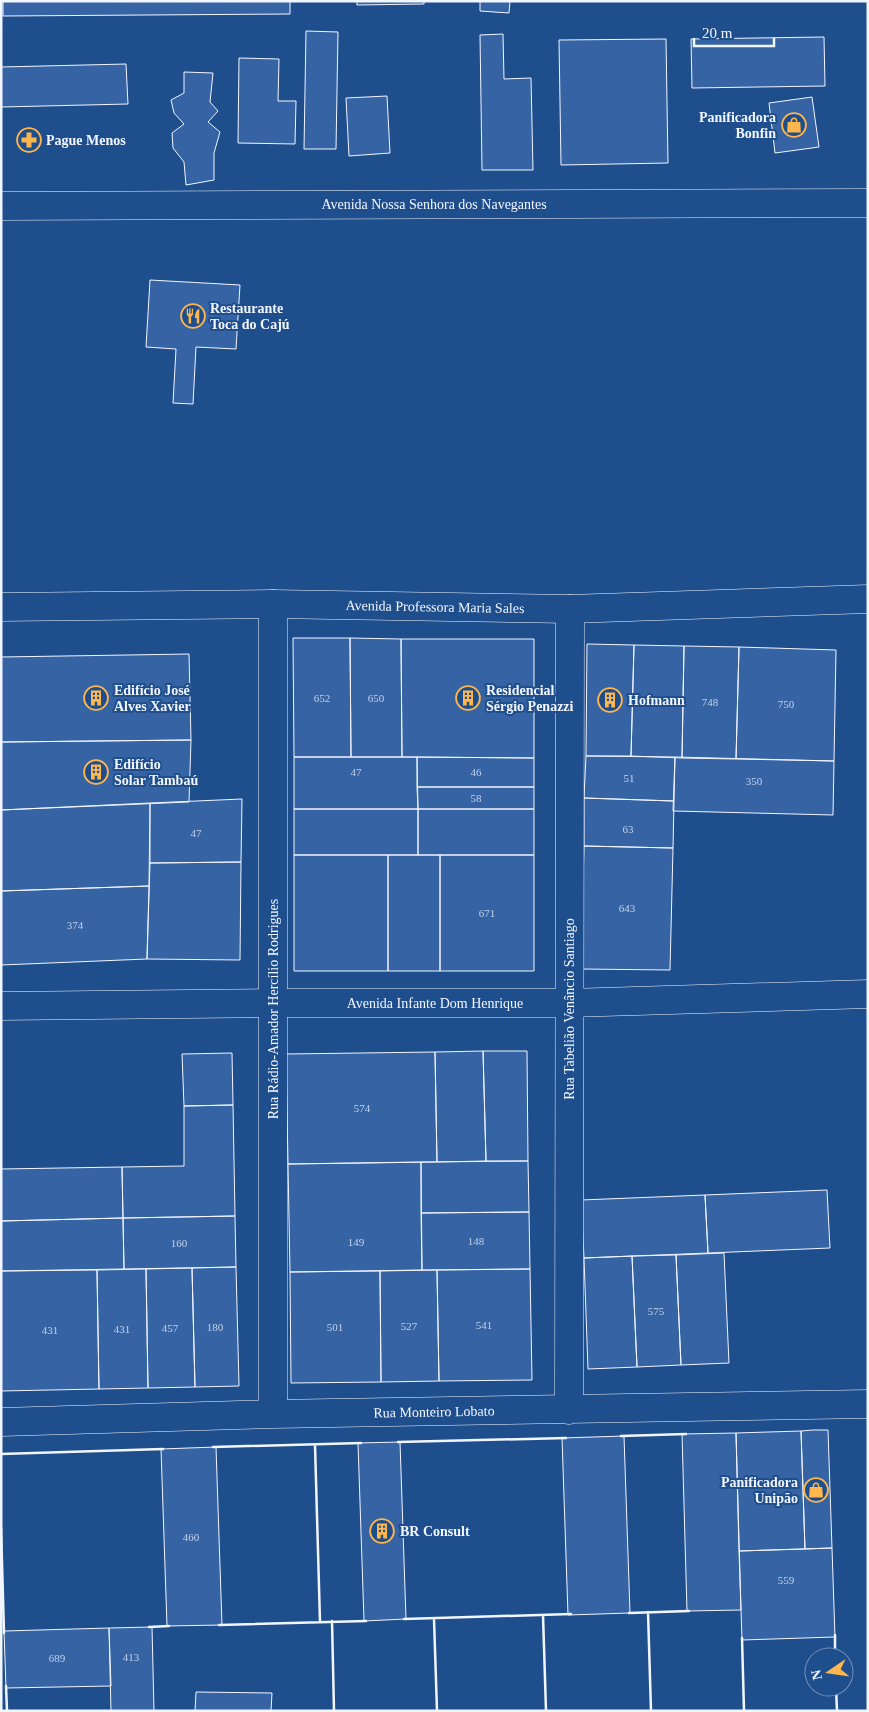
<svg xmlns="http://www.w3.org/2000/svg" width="869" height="1712" viewBox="0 0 869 1712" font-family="'Times New Roman',serif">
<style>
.building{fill:#3563a3;stroke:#f2f6ff}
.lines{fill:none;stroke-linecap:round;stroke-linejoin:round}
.minor-casing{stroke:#f2f6ff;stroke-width:29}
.major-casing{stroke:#f2f6ff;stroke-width:29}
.minor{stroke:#1f4e8c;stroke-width:28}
.major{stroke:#1f4e8c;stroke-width:28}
.wall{stroke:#f2f6ff;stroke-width:2.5}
.labels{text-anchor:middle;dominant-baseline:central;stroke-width:4;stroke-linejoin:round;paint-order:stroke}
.number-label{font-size:11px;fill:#c3d1e8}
.poi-label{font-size:14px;font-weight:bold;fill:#f2f6ff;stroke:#1f4e8c;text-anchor:start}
.street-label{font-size:14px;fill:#f2f6ff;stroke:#1f4e8c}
</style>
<rect width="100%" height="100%" fill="#1f4e8c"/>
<path class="building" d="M3,1H290V14L3,16Z
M357,1H424V4L357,5Z
M480,1H510L509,13L480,11Z
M306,31L338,32L336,149H304Z
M503,34L504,79L531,78L533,170H482L480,35Z
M824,37L825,86L692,88L691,39Z
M666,39L668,163L561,165L559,40Z
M239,58L279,59L278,101H296L295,144L238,143Z
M126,64L128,104L1,107V67Z
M184,72L213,73L210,102L218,111L208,122L220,132L214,153V180L186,185L184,162L173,148L172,133L184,124L174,113L171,100L184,93Z
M387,96L390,153L349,156L346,98Z
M812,97L819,147L775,153L769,103Z
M150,280L240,285L236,349L196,347L193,404L173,403L176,349L146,347Z
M293,638H350L351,757H294Z
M350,638L401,639L402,757H351Z
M401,639H534V758L402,757Z
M587,644L634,645L631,756H586Z
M634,645L684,646L682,758L631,756Z
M684,646L739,647L736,759L682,758Z
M739,647L836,650L834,761L736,759Z
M189,654L191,740L1,742V657Z
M191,740L189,802L1,810V742Z
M586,756L675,757L674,801L584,798Z
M294,757H417L418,809H294Z
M417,757L534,758V787H417Z
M675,757L834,761L833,815L673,811Z
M417,787H534V809H418Z
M584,798L674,801L673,848L584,846Z
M242,799L241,862L150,863V803Z
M150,803L149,886L1,891V810Z
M294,809H418V855H294Z
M418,809H534V855H418Z
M584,846L673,848L670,970L581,969Z
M294,855H388V971H294Z
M388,855H440V971H388Z
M440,855H534V971H440Z
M241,862L240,960L147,959L150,863Z
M149,886L147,959L1,965V891Z
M483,1051L486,1161L437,1162L435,1052Z
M483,1051H527L528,1161H486Z
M435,1052L437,1162L288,1164L286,1054Z
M232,1053L233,1105L184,1106L182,1054Z
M233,1105L235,1216L123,1218L122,1167L184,1166V1106Z
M528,1161L529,1212L421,1213V1162Z
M421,1162L422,1270L290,1272L288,1164Z
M122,1167L123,1218L1,1221V1169Z
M827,1190L830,1248L708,1253L705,1195Z
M705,1195L708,1253L584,1258L581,1200Z
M529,1212L530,1269L422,1270L421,1213Z
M235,1216L236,1267L124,1269L123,1218Z
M123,1218L124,1269L1,1271V1221Z
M724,1253L729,1363L681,1365L676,1255Z
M676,1255L681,1365L637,1367L632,1256Z
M632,1256L637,1367L588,1369L584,1258Z
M236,1267L239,1386L195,1387L192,1268Z
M192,1268L195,1387L148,1388L146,1269Z
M146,1269L148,1388L99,1389L97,1270Z
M530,1269L532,1380L439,1381L437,1270Z
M97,1270L99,1389L1,1391V1271Z
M437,1270L439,1381L381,1382L380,1271Z
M380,1271L381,1382L291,1383L290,1272Z
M813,1430H828L832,1548L805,1549L801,1431Z
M801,1431L805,1549L739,1551L736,1433Z
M736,1433L741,1610L687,1611L682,1434Z
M624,1436L630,1613L568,1615L562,1438Z
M400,1442L406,1619L364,1621L358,1443Z
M216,1447L222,1625L167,1626L161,1449Z
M832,1548L835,1637L742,1640L739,1551Z
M152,1627L154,1711H111L109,1628Z
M109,1628L111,1686L6,1688L4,1631Z
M196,1692L272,1693L271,1711H195Z"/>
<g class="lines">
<g class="minor-casing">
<path id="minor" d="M569,1410L570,609
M273,1414V604
M1,1422L273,1414L868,1404"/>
</g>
<g class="major-casing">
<path id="major" d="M1,206L868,203
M1,607L273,604L570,609L868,599
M1,1006L273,1003H569L868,994"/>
</g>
<use href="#minor" class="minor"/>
<use href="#major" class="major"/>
<path class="wall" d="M621,1436L686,1434
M398,1442L566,1438
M315,1445L320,1622
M213,1447L361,1443
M1,1454L163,1449
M1,1528L4,1633
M648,1612L651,1711
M629,1613L689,1611
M543,1615L546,1711
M404,1619L571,1614
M434,1619L437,1711
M332,1621L334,1711
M219,1625L366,1621
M149,1627L169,1626
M835,1635V1657
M742,1638L744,1711
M6,1686L7,1711
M836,1687L837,1711"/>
</g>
<defs>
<g id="shop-ring" transform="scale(1.25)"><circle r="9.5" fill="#1f4e8c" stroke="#ffb74d" stroke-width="1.5"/><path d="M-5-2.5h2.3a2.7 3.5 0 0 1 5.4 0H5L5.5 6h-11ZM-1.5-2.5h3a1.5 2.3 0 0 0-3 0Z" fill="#ffb74d"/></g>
<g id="pharmacy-ring" transform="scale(1.25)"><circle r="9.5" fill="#1f4e8c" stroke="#ffb74d" stroke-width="1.5"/><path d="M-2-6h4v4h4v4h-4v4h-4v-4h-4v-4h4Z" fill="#ffb74d"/></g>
<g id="restaurant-ring" transform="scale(1.25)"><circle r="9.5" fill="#1f4e8c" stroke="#ffb74d" stroke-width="1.5"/><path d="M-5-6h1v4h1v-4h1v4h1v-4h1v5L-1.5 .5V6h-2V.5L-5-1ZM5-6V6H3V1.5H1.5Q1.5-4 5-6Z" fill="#ffb74d"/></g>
<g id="building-ring" transform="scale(1.25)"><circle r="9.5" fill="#1f4e8c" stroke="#ffb74d" stroke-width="1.5"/><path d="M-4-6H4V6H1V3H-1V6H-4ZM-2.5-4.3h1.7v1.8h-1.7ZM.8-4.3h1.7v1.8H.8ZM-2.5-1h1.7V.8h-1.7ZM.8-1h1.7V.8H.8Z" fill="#ffb74d"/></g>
</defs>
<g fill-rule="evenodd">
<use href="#shop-ring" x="794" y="125"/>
<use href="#pharmacy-ring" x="29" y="140"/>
<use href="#restaurant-ring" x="193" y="316"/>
<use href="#building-ring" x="96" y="698"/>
<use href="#building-ring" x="468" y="698"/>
<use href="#building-ring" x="610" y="700"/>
<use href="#building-ring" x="96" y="772"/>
<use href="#shop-ring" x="816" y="1490"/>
<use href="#building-ring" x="382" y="1531"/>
</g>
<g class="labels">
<g class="number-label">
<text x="322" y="698">652</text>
<text x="376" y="698">650</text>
<text x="710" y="702">748</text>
<text x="786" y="704">750</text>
<text x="356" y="772">47</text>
<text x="476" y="772">46</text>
<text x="629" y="778">51</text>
<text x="754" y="781">350</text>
<text x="476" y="798">58</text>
<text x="628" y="829">63</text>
<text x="196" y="833">47</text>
<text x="627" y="908">643</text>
<text x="487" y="913">671</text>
<text x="75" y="925">374</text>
<text x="362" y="1108">574</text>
<text x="476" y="1241">148</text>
<text x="356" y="1242">149</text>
<text x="179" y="1243">160</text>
<text x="656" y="1311">575</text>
<text x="484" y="1325">541</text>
<text x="409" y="1326">527</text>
<text x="215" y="1327">180</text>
<text x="335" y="1327">501</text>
<text x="170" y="1328">457</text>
<text x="122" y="1329">431</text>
<text x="50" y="1330">431</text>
<text x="191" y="1537">460</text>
<text x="786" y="1580">559</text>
<text x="131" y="1657">413</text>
<text x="57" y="1658">689</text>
</g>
<g class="poi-label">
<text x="776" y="117" text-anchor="end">Panificadora<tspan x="776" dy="16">Bonfin</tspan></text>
<text x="46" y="140">Pague Menos</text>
<text x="210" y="308">Restaurante<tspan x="210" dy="16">Toca do Cajú</tspan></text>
<text x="114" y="690">Edifício José<tspan x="114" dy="16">Alves Xavier</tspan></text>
<text x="486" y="690">Residencial<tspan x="486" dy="16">Sérgio Penazzi</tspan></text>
<text x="628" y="700">Hofmann</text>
<text x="114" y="764">Edifício<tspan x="114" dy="16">Solar Tambaú</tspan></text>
<text x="798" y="1482" text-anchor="end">Panificadora<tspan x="798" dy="16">Unipão</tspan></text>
<text x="400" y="1531">BR Consult</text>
</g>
<g class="street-label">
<text x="434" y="204">Avenida Nossa Senhora dos Navegantes</text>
<text transform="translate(435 607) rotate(1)">Avenida Professora Maria Sales</text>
<text x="435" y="1003">Avenida Infante Dom Henrique</text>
<text transform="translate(273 1009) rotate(-90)">Rua Rádio-Amador Hercílio Rodrigues</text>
<text transform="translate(569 1009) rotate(-90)">Rua Tabelião Venâncio Santiago</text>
<text transform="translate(434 1412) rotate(-1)">Rua Monteiro Lobato</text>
</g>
</g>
<rect width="869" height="1712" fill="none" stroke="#f2f6ff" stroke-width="5"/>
<g transform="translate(829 1672) rotate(257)"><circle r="24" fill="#1f4e8c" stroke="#7391ba"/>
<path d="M0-4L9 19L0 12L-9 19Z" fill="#ffb74d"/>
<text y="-8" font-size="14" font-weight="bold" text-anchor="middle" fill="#f2f6ff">N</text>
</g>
<path d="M694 38v8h80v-8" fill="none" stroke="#f2f6ff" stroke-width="2.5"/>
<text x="702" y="38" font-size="15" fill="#f2f6ff" stroke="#1f4e8c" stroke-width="4" paint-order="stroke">20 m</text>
</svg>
